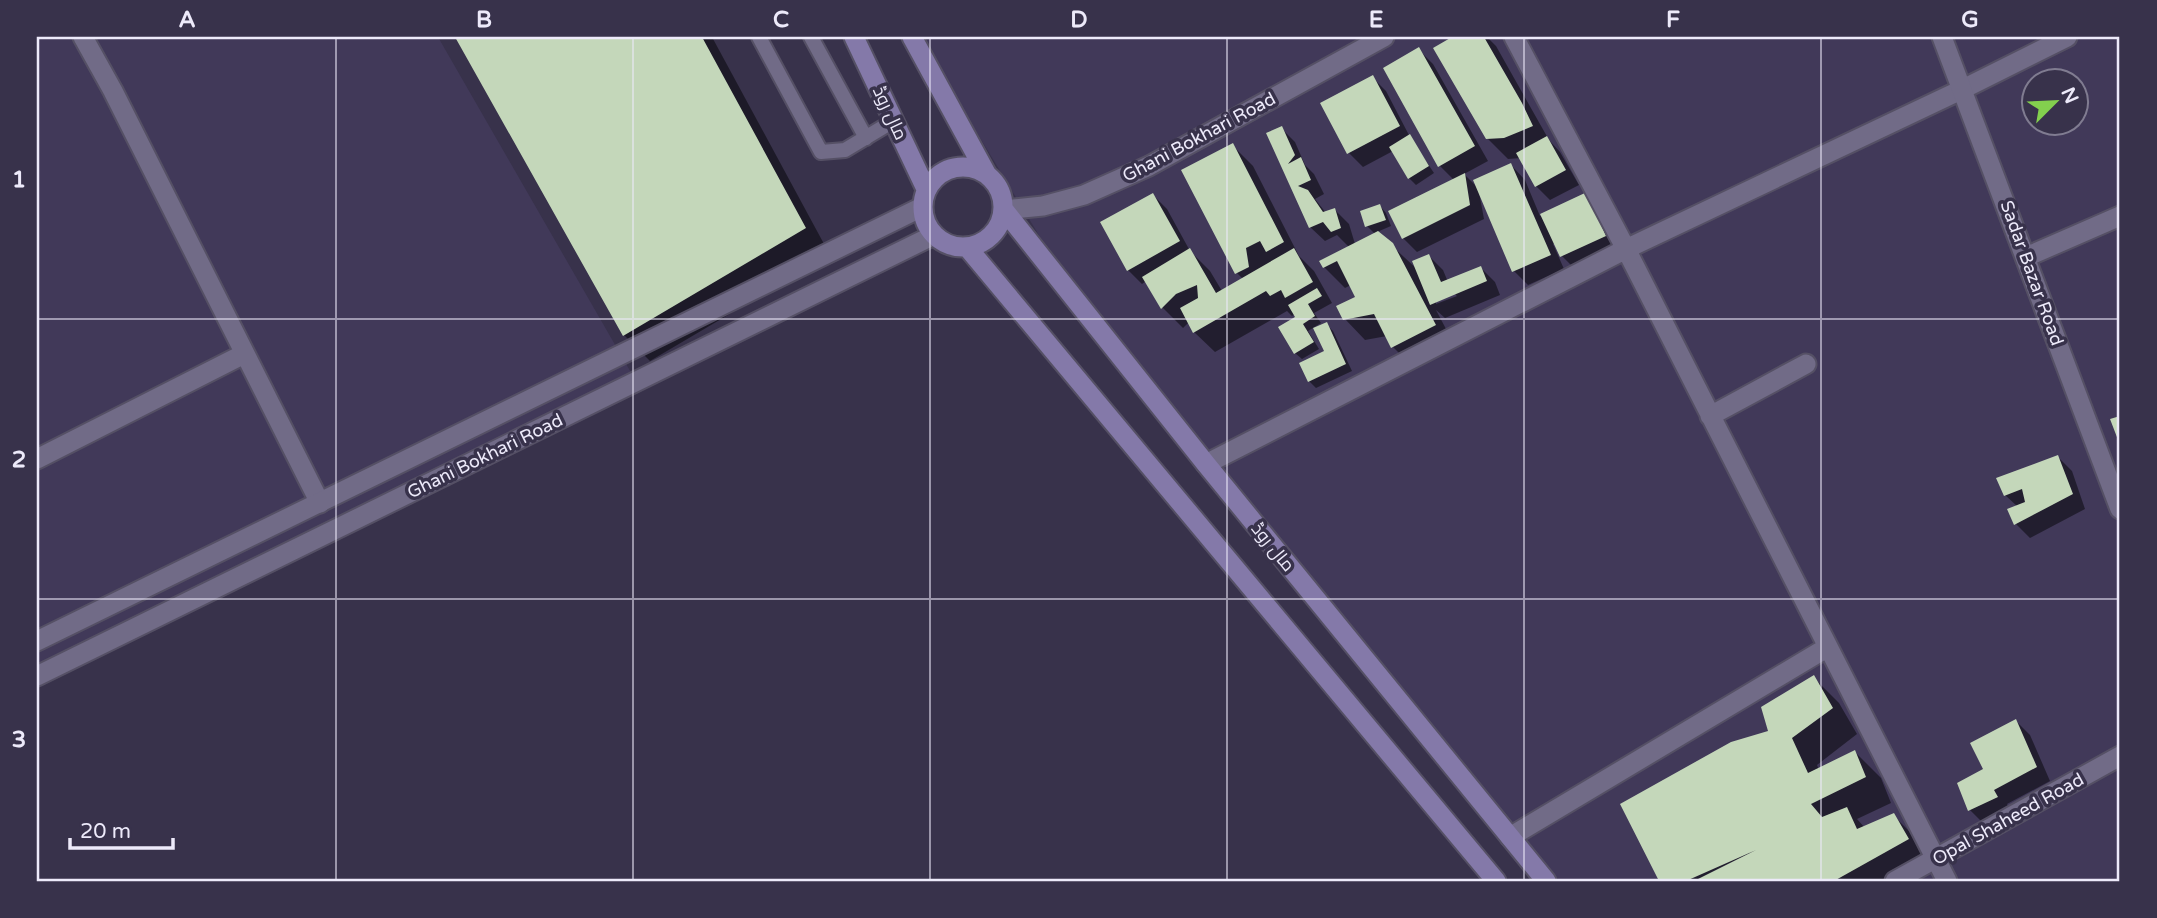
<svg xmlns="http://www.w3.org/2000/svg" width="2157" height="918" viewBox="0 0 2157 918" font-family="'Varela Round',Cairo,sans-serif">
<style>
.built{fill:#413959;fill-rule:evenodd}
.shadow{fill:#0007;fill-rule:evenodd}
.building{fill:#c4d7ba}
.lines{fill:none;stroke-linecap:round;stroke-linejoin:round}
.service-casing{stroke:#555065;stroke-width:18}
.minor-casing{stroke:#555065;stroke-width:23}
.tertiary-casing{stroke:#555065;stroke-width:23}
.secondary-casing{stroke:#555065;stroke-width:23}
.service{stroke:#716b87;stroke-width:14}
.minor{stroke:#716b87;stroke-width:19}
.tertiary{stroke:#716b87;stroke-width:19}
.secondary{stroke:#8479a9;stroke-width:19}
.grid{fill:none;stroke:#edeafa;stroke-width:2;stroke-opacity:0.55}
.labels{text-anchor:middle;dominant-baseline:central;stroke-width:7;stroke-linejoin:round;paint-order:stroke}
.street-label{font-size:18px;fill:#edeafa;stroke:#38324b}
.neatline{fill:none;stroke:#edeafa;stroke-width:2.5}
.grid-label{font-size:23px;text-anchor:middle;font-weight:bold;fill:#edeafa}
</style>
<rect width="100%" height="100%" fill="#38324b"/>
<path class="built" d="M37,37H438L633,376L37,671Z
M919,37H2120V881H1557L1215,459L1040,237ZM2035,80H2076V122H2035Z"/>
<path class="shadow" d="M457,37H712L830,255L650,361L624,335Z
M1456,37H1487L1496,46L1549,140L1560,152L1579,185L1550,200L1536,186L1521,158L1508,159L1487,138L1435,49Z
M1419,50L1433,64L1488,161L1464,174L1480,190L1511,165L1525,180L1540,216L1587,195L1619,250L1576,270L1562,256L1556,243L1553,244L1564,269L1528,285L1514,271L1479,192L1484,219L1417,252L1403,238L1454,180L1440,166L1385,69Z
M1372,77L1386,91L1411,139L1434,173L1416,185L1409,178L1393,151L1363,167L1349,153L1322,103Z
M1281,128L1295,142L1305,165L1314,174L1324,194L1315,199L1326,213L1335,210L1349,224L1355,244L1375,234L1367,226L1380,206L1386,213L1391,226L1377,232L1418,270L1429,256L1443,270L1448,282L1481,268L1495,282L1500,295L1445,318L1436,310L1455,346L1413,367L1393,347L1387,336L1365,340L1345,319L1357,298L1351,285L1345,288L1324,267L1349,247L1337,235L1325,241L1310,227L1268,134ZM1454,293L1457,296L1436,304V300Z
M1232,145L1253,166L1299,256L1314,271L1332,303L1314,313L1321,323L1308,331L1319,349L1302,359L1295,353L1297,317L1295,314L1292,316L1287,311L1215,352L1194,332L1189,322L1183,328L1163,308L1146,281L1142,284L1128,270L1153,195L1167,209L1190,251L1210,271L1222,291L1243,279L1237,273Z
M1326,324L1333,331L1352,371L1316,388L1309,381L1327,351Z
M2058,457L2072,471L2085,509L2030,538L2016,524L2018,507L2005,495Z
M1813,677L1839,703L1857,734L1817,765L1819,770L1855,752L1881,778L1891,803L1857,819L1865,828L1893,815L1919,841L1933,866L1906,881H1661L1622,805L1770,732Z
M2016,721L2030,735L2050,781L2007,804L2011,811L1984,824L1970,810L1986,770Z"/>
<path class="building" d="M455,37H702L806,228L623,336Z
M1452,37H1484L1522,103L1533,126L1504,138L1486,139L1433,48Z
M1419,47L1475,146L1438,167L1383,68Z
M1373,75L1400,126L1347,154L1320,103Z
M1282,126L1295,155L1288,164L1301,157L1311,180L1298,186L1308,190L1323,212L1335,208L1341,228L1331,232L1323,222L1309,228L1266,133Z
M1410,134L1429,166L1408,179L1389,147Z
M1547,136L1566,170L1535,187L1516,153Z
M1233,143L1284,242L1266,252L1260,241L1246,248L1249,267L1235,274L1181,170Z
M1511,163L1551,255L1512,272L1473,180Z
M1465,173L1470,205L1402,239L1388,211Z
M1587,192L1606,236L1560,257L1540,214Z
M1153,193L1180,241L1127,271L1100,222Z
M1380,204L1386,220L1365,227L1360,211Z
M1378,231L1393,243L1436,325L1391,348L1374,314L1343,320L1336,306L1355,297L1337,261L1323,268L1319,261Z
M1190,248L1216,293L1294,248L1313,282L1285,298L1281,290L1270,296L1266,291L1193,333L1180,308L1198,298L1197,285L1176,294L1161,309L1142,277Z
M1429,254L1441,282L1481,266L1487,281L1430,305L1412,261Z
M1317,288L1322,296L1308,304L1315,316L1303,324L1314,342L1294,354L1278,327L1295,317L1288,305Z
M1327,322L1346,364L1308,382L1299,363L1324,351L1313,328Z
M2120,416V445L2110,419Z
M2058,455L2073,494L2014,525L2007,509L2025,502L2022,489L2004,496L1996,478Z
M1814,675L1833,708L1792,738L1808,773L1855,750L1866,777L1811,804L1822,817L1847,807L1857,829L1894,813L1909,839L1834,881H1694L1756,850L1686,881H1659L1620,804L1731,742L1768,731L1761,707Z
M2016,719L2037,767L1994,790L1998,797L1968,811L1957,783L1983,769L1970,743Z"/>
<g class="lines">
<g class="service-casing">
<path id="service" d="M759,37L821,152L845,150L895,120
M811,37L866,138"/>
</g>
<g class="minor-casing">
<path id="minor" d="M83,37L113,91L320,503
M1514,37L1626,249L1947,881
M1004,210L1043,206L1084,195L1149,166L1384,37
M2026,257L2120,216
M1710,416L1806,364
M37,459L244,354
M1206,464L1626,249L1963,89L2067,37
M1510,837L1828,647"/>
</g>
<g class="tertiary-casing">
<path id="tertiary" d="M1942,37L2120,509
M37,641L922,207
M37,676L934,235
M1895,881L2120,756"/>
</g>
<g class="secondary-casing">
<path id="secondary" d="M854,37L926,189
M912,37L986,173
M923 207a40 40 0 1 1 80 0a40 40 0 1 1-80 0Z
M1004,210L1206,464L1546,881
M967,247L1496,881"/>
</g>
<use href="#service" class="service"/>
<use href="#minor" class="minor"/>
<use href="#tertiary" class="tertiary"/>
<use href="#secondary" class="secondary"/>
</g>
<path class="grid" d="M336,37V881M633,37V881M930,37V881M1227,37V881M1524,37V881M1821,37V881M37,319H2120M37,599H2120"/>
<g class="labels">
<g class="street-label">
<text transform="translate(890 113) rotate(65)">مال روڈ</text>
<text transform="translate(1199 137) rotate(-28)">Ghani Bokhari Road</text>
<text transform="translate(2032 273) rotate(70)">Sadar Bazar Road</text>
<text transform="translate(485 456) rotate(-26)">Ghani Bokhari Road</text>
<text transform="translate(1273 547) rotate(51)">مال روڈ</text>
<text transform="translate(2008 819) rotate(-29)">Opal Shaheed Road</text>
</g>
</g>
<rect width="2157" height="918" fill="none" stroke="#38324b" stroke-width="77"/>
<g transform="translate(2055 102) rotate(66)"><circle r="33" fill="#38324b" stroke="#807c91" stroke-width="2"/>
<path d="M0-5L12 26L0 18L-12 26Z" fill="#83d04e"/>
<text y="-10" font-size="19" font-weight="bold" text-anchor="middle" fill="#edeafa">N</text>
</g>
<path d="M70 838v10h103v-10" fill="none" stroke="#edeafa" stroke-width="3.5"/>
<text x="80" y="838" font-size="21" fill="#edeafa" stroke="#38324b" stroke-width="5" paint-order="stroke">20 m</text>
<rect x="38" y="38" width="2080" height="842" class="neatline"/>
<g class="grid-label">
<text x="187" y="27">A</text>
<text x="484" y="27">B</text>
<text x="781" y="27">C</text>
<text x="1079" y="27">D</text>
<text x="1376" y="27">E</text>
<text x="1673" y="27">F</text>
<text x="1970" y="27">G</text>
<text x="19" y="187">1</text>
<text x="19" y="467">2</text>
<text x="19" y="747">3</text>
</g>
</svg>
